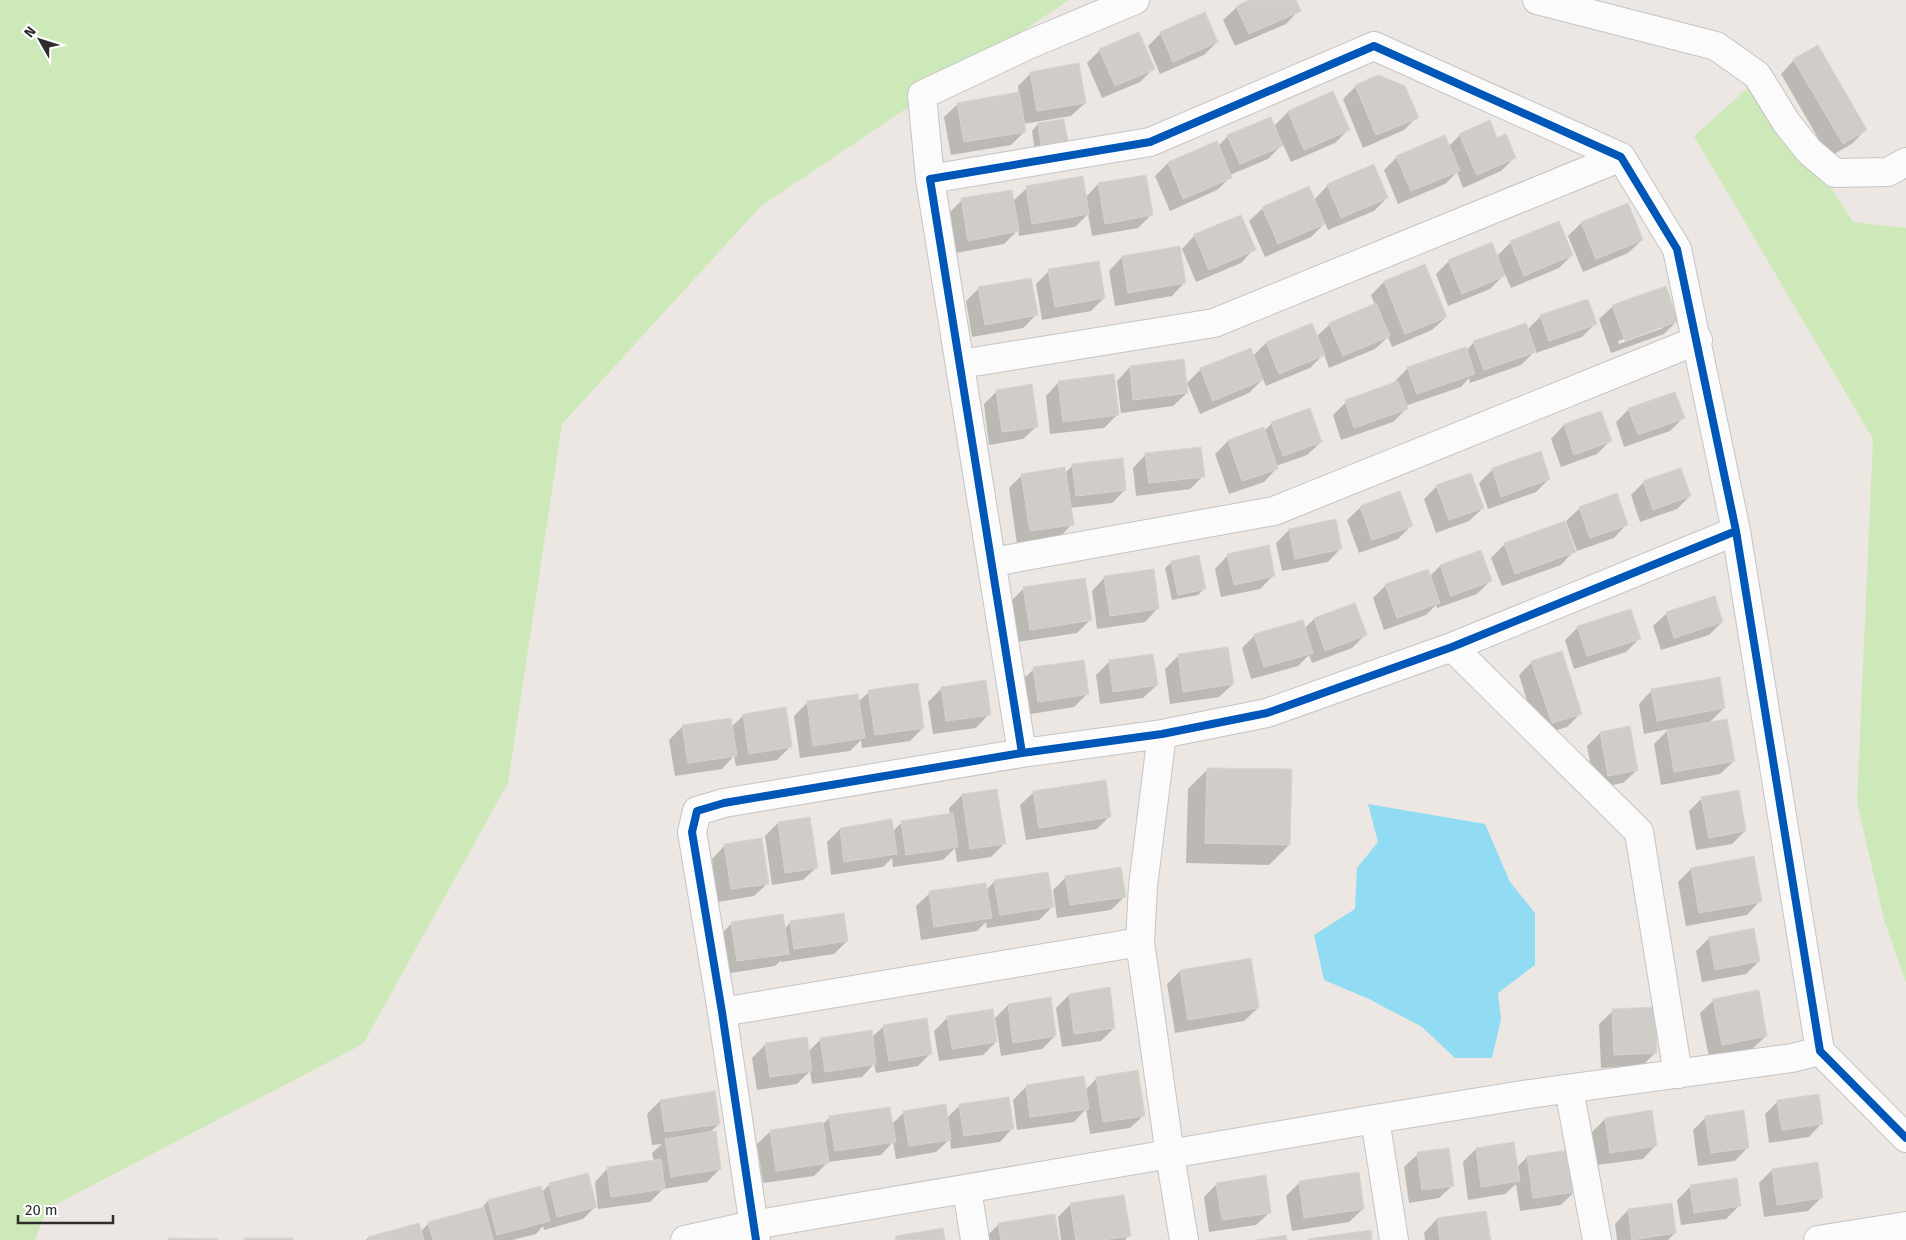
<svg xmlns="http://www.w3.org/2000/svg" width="1906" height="1240" viewBox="0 0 1906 1240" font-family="'Fira Sans',sans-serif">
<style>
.green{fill:#cee9b9}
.water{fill:#91dcf2}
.shadow{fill:#0003;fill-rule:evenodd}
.building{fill:#d0cdc9;stroke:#d7d3ce}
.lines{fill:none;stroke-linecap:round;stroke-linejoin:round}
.street-casing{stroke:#c5c4c4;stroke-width:30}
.secondary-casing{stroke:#c5c4c4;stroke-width:30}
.street{stroke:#fcfbfb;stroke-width:28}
.secondary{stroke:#fcfbfb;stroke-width:28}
.cycleway-casing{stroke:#fff;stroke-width:11}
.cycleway{stroke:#0057b8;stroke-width:8}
</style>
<rect width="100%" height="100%" fill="#ece7e2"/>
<path class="green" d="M0,0H1069L761,206L562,424L508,783L363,1044L47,1209L35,1240H0Z
M1760,77L1853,222L1906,228V983L1884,920L1857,802L1873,439L1694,136Z"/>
<path class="water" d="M1368,804L1485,824L1510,882L1535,913V965L1498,993L1501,1019L1492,1058H1455L1422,1027L1369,999L1324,980L1314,935L1355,909L1357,868L1378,842Z"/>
<path class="shadow" d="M1252,0H1295L1299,10L1286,24L1235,46L1223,20L1237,7Z
M1161,33L1217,42L1204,55L1160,74L1148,46Z
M1100,50L1153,69L1140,82L1102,98L1087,63Z
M1794,60L1866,129L1853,143L1829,157L1781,74Z
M1031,73L1085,103L1071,116L1023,124L1025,131L1011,145L951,155L944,117L958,104L1019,94L1018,86Z
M1356,86L1417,117L1404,130L1363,148L1343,99Z
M1288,112L1348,130L1335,143L1291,162L1283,144L1268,159L1230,175L1231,177L1217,190L1170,211L1155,176L1168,163L1218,146L1228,136L1273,127Z
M1063,120L1066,141L1035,152L1032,131L1038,124Z
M1460,135L1497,139L1514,158L1501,171L1463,188L1457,172L1445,184L1398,204L1384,170L1397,157L1448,147Z
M1098,184L1152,214L1138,228L1092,236L1088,214L1075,227L1019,236L1018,230L1004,244L956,253L949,213L962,200L1012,202L1027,188L1085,198Z
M1328,185L1387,198L1374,211L1328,230L1325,223L1311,237L1265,257L1249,221L1263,208L1314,200Z
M1627,204L1642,240L1628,253L1583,272L1568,236L1581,223Z
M1195,235L1254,249L1241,263L1196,282L1182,249Z
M1511,242L1572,255L1559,268L1511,288L1505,274L1490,289L1448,306L1436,274L1449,261L1496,257Z
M1179,247L1185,282L1172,296L1115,306L1109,271L1122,257Z
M1049,271L1104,298L1091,311L1042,320L1036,284Z
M1384,282L1446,317L1432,330L1392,347L1388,337L1375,349L1329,368L1324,354L1310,368L1266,386L1263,379L1249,393L1200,414L1187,383L1201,369L1253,356L1266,343L1316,337L1330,324L1375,305L1371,295Z
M979,288L1036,315L1023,328L972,337L966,301Z
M1613,306L1677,321L1664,334L1611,353L1599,319ZM1663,326V328L1619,344L1618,341Z
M1541,316L1595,324L1582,337L1536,353L1535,351L1521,365L1470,383L1469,378L1461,387L1405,406L1406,409L1393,422L1341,440L1333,415L1346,402L1396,384L1395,381L1408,368L1466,351L1474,342L1527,330Z
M1130,367L1187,393L1173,406L1121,413L1117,381Z
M1059,382L1118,414L1104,428L1050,434L1046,396Z
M997,391L1037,426L1023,439L989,445L984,404Z
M1629,409L1683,418L1670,431L1624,447L1616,422Z
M1600,412L1610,441L1597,454L1561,467L1551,439L1564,425Z
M1272,423L1321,442L1307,455L1276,466L1277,468L1264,482L1229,494L1215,454L1228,441L1264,431Z
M1146,454L1203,476L1190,489L1136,496L1133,468Z
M1073,465L1125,490L1112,503L1070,508L1072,524L1059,538L1017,544L1009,488L1022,475L1065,473Z
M1492,470L1549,479L1536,492L1488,509L1479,483Z
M1644,482L1690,496L1677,509L1640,522L1631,495Z
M1437,486L1483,508L1469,521L1436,533L1424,499Z
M1361,507L1411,526L1398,539L1359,553L1347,520Z
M1580,508L1627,524L1614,538L1577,551L1566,521Z
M1335,520L1341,548L1328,562L1282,571L1276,543L1289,530Z
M1505,544L1574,551L1561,565L1502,586L1491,558Z
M1228,555L1274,575L1260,589L1221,597L1215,569Z
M1172,562L1205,588L1198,595L1172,600L1165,568Z
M1440,566L1490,581L1477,594L1437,608L1436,605L1426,615L1384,630L1373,598L1386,585L1430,576Z
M1105,577L1158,608L1145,622L1097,629L1092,591Z
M1024,588L1090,620L1077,633L1017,642L1011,601Z
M1354,605L1365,635L1352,648L1312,663L1309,655L1298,666L1251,679L1242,648L1255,635L1304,629L1314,619Z
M1667,613L1722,622L1709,635L1661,650L1653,626Z
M1578,627L1639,639L1626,652L1574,669L1565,640Z
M1227,648L1233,684L1219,697L1170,704L1165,669L1178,656Z
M1109,662L1157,685L1143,698L1100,704L1096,675Z
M1532,662L1580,714L1567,727L1538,736L1519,675Z
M1034,669L1087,694L1074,707L1025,715L1020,682Z
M942,688L989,714L976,728L933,734L928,702Z
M1652,690L1724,708L1709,723L1734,761L1720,774L1661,785L1654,744L1669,729L1644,734L1639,704Z
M869,692L923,728L910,741L862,748L861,740L850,751L800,758L794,716L807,703L857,695L858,702Z
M744,715L790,747L777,760L736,766L734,756L722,769L675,776L669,740L682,727H731Z
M1600,733L1637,770L1623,783L1595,788L1587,746Z
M1208,769L1289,845L1269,865L1186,863L1188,789Z
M1034,792L1110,816L1097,829L1026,840L1020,805Z
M962,795L1004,844L991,857L957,862L955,848L943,860L893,867L892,858L883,867L831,875L827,842L840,829L893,831L902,822L950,814L949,808Z
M1702,798L1745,831L1732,844L1696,850L1689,811Z
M778,823L817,867L803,880L772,885L765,836Z
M725,845L768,883L754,896L718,902L712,859Z
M1691,869L1760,901L1747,915L1686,926L1678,882Z
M1066,877L1124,897L1111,910L1057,918L1053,890Z
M995,881L1052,907L1039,920L987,928L986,922L977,931L921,940L916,906L930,893L986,890Z
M791,922L847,941L834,954L781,962V960L775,966L724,974L718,937L732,923L784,929Z
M1709,938L1759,961L1746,974L1702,982L1696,951Z
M1250,959L1258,1008L1244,1021L1175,1033L1167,984L1180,971Z
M1069,995L1114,1028L1101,1041L1062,1047L1056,1008Z
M1714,1000L1766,1036L1752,1049L1709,1057L1700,1013Z
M1008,1005L1055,1036L1042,1049L1001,1056L995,1018Z
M1613,1011L1656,1052L1643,1065L1601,1068L1599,1024Z
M948,1017L996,1042L983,1055L939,1061L934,1031Z
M884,1026L931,1053L918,1066L876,1073L874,1064L862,1077L812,1084L810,1071L797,1084L757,1090L752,1058L765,1045L806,1039L808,1052L821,1039L871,1038Z
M1083,1078L1085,1090L1097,1078L1144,1115L1130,1128L1090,1134L1086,1109L1074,1122L1017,1130L1013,1100L1026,1087Z
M660,1101L719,1124L709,1133L720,1169L707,1182L663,1189L650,1202L598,1209L595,1182L608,1168L654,1162L652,1153L662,1144L652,1145L647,1114Z
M1778,1101L1822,1123L1809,1137L1769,1143L1765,1114Z
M960,1105L1013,1128L1000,1142L951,1149L950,1139L936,1152L896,1159L893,1142L881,1155L828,1162L814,1176L763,1183L757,1144L771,1131L822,1125L830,1117L892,1124L904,1112L946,1119Z
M1706,1117L1748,1147L1735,1161L1698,1166L1693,1130Z
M1605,1119L1656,1145L1643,1159L1597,1165L1592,1132Z
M1476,1149L1516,1168L1527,1157L1569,1151L1575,1191L1561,1205L1520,1211L1516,1184L1505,1194L1468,1200L1463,1162Z
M1418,1154L1453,1185L1439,1198L1409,1203L1404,1167Z
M1772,1170L1822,1197L1808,1211L1764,1217L1759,1183Z
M588,1174L596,1206L583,1219L544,1230L543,1226L536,1234L512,1240H366L368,1238L420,1232L429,1223L481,1209L488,1201L540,1187L541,1193L549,1185Z
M1300,1182L1363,1209L1349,1222L1292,1231L1286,1196Z
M1217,1184L1270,1212L1256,1225L1209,1232L1204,1197Z
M1691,1186L1740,1205L1726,1219L1681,1225L1677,1200Z
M1071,1204L1129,1235L1125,1240H1061L1058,1217Z
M1671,1204L1675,1233L1668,1240H1617L1615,1224L1628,1210Z
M1437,1219L1489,1240H1425L1424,1233Z
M999,1224L1058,1240H986V1237Z"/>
<path class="building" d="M1249,0H1296L1301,11L1249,34L1236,6Z
M1205,12L1218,42L1173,62L1160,32Z
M1139,32L1155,69L1115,86L1099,49Z
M1818,45L1867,130L1843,144L1793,59Z
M1079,63L1086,103L1037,111L1030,72Z
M1378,75L1405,86L1419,118L1376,135L1355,85Z
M1333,91L1350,130L1304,150L1288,111Z
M1019,92L1026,132L964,142L957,103Z
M1271,117L1283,146L1240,164L1227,135Z
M1064,119L1068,142L1041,146L1038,123Z
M1490,120L1497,138L1506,134L1516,158L1477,175L1459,134Z
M1445,135L1460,171L1411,191L1396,156Z
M1217,141L1232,178L1183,199L1168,162Z
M1374,164L1388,198L1341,218L1327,184Z
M1146,175L1153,215L1105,224L1098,183Z
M1083,176L1089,214L1032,224L1026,186Z
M1309,186L1325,224L1278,244L1262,207Z
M1012,190L1019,231L968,241L961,198Z
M1628,203L1643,240L1596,259L1581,222Z
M1241,215L1256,250L1209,270L1194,234Z
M1559,221L1573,255L1524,276L1510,241Z
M1492,242L1505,276L1462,294L1448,260Z
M1180,246L1186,283L1128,293L1122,256Z
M1099,261L1105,298L1055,307L1048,269Z
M1425,264L1447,317L1405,334L1384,281Z
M1031,278L1038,315L985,325L978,287Z
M1666,286L1678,321L1625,341L1612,305Z
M1588,299L1597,324L1549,341L1540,315Z
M1376,303L1390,336L1343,356L1329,323Z
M1312,323L1325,355L1279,374L1266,342Z
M1526,323L1536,352L1484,370L1473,341Z
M1466,347L1475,374L1417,394L1407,367Z
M1251,348L1263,380L1213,401L1200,368Z
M1184,359L1188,393L1133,400L1130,366Z
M1114,374L1119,415L1063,422L1058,381Z
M1398,381L1408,409L1354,428L1345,400Z
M1032,384L1038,427L1002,432L996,390Z
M1675,392L1685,418L1638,435L1628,408Z
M1310,408L1322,442L1283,456L1271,422Z
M1601,411L1612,441L1574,455L1564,424Z
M1264,427L1278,469L1242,481L1228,440Z
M1201,447L1205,477L1149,483L1145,453Z
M1541,451L1550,479L1501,497L1492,468Z
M1123,458L1126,490L1076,496L1072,464Z
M1065,467L1074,525L1030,531L1021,474Z
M1681,468L1691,496L1653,510L1643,481Z
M1471,473L1484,508L1449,520L1436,485Z
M1400,491L1413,526L1372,540L1360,506Z
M1617,493L1628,525L1590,538L1579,507Z
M1336,519L1342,549L1295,559L1289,529Z
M1565,521L1576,552L1515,574L1504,543Z
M1269,545L1275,576L1234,585L1227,554Z
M1481,550L1492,581L1451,596L1440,565Z
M1199,555L1206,589L1178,595L1171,561Z
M1154,569L1159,609L1110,616L1104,576Z
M1428,569L1440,603L1397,618L1385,584Z
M1085,578L1092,620L1030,630L1023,587Z
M1715,596L1723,622L1674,638L1666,612Z
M1355,603L1367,635L1325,651L1314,618Z
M1631,609L1641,639L1587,656L1577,626Z
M1303,620L1313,653L1264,667L1254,634Z
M1228,647L1234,684L1183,692L1178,654Z
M1562,651L1582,714L1552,723L1531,661Z
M1153,654L1158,685L1113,692L1109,660Z
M1084,660L1089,694L1038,702L1033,667Z
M1720,677L1725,708L1657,721L1651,689Z
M986,680L991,715L946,721L941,687Z
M918,683L924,728L875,735L868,690Z
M858,694L865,738L813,746L807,701Z
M786,707L792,747L749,754L743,714Z
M731,718L737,756L688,763L682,725Z
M1727,719L1735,761L1674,772L1667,730Z
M1630,726L1638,770L1608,776L1600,732Z
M1207,768L1292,769L1290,845L1205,843Z
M1106,780L1111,817L1039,828L1033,791Z
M997,789L1006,844L970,849L962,794Z
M1739,790L1746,831L1709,838L1701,797Z
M953,813L958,847L906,855L901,821Z
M810,817L818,868L785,873L778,822Z
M892,819L897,854L844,862L840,828Z
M762,838L769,884L731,889L724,844Z
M1754,856L1762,902L1699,913L1691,868Z
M1121,867L1126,897L1070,905L1065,876Z
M1048,872L1054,907L1000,915L994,880Z
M986,883L992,918L934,927L929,891Z
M844,913L848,941L794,949L790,921Z
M783,914L789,954L737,961L731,922Z
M1754,928L1760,961L1715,970L1709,937Z
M1251,958L1259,1008L1188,1020L1180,970Z
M1110,987L1115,1028L1074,1034L1069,994Z
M1759,990L1767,1036L1722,1045L1713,999Z
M1051,997L1056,1036L1013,1043L1008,1004Z
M1655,1007L1657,1053L1614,1055L1612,1009Z
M993,1009L997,1042L952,1049L947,1016Z
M927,1018L932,1054L889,1061L883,1025Z
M872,1030L876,1064L825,1072L820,1038Z
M807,1037L812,1071L770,1077L765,1043Z
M1138,1070L1145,1116L1103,1122L1096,1077Z
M1084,1076L1089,1109L1030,1117L1026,1085Z
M715,1091L720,1124L665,1132L660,1100Z
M1819,1094L1823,1124L1782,1130L1777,1100Z
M1009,1097L1014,1129L964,1136L959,1104Z
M946,1104L951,1140L909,1146L903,1111Z
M890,1107L896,1142L835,1151L829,1116Z
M1652,1110L1657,1146L1610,1153L1605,1118Z
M1744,1110L1749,1148L1711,1153L1705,1116Z
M823,1122L829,1163L776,1171L770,1130Z
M716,1131L721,1169L671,1177L665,1139Z
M1514,1142L1520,1181L1481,1187L1476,1148Z
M1449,1148L1454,1186L1422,1190L1417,1152Z
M1570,1150L1576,1192L1533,1198L1527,1156Z
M661,1159L665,1189L611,1197L607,1167Z
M1818,1162L1823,1198L1777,1205L1772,1169Z
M1359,1172L1364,1209L1304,1218L1299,1181Z
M588,1173L597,1207L557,1217L549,1183Z
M1266,1175L1271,1213L1222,1220L1216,1183Z
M1737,1178L1741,1206L1694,1213L1690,1185Z
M541,1186L550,1221L497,1235L488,1200Z
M1124,1195L1131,1236L1103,1240H1076L1070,1203Z
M1672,1203L1676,1233L1632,1240L1628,1209Z
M484,1207L493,1240H433L428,1222Z
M1486,1211L1491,1240H1440L1437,1218Z
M1055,1214L1059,1240H1001L998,1223Z
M419,1223L424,1240H369L368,1237Z
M943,1228L945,1240H896L895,1236Z
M1371,1230L1372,1240H1308V1239Z
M1286,1235L1287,1240H1256Z
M168,1238L218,1239V1240H168Z
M244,1238H293V1240H244Z"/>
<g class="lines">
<g class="street-casing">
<path id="street" d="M1537,0L1716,46L1757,75L1786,122L1809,151L1835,173L1888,172L1906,162
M930,179L922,95L1028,45L1135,0
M961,364L1214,323L1621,157
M993,562L1274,511L1698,340
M1452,647L1639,832L1678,1074
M1162,734L1143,886L1140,942L1170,1155
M1022,753L930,179L1150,142L1374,46L1621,157L1677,249L1736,531L1820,1051
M722,1012L1140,942
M1569,1089L1597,1240
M1375,1119L1394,1240
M967,1189L975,1240
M685,1240L753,1225
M756,1240L722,1012L692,832L697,811L724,803L1022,753L1162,734L1267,713L1452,647L1736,531
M1818,1240L1906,1226"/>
</g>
<g class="secondary-casing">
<path id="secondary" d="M1170,1155L1184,1240
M753,1225L1375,1119L1529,1094L1792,1058L1820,1051L1906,1138"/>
</g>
<use href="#street" class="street"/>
<use href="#secondary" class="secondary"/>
<g class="cycleway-casing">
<path id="cycleway" d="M1022,753L930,179L1150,142L1374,46L1621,157L1677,249L1736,531L1820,1051L1906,1138
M756,1240L722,1012L692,832L697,811L724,803L1022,753L1162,734L1267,713L1452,647L1736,531"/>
</g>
<use href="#cycleway" class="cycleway"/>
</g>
<g transform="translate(40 40) rotate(309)" stroke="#ffffff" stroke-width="4" paint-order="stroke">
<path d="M0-4L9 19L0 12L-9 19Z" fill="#2d2d2d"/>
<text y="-8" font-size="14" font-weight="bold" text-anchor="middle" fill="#2d2d2d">N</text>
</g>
<path d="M18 1215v8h95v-8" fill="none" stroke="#2d2d2d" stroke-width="2.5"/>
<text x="25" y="1215" font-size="15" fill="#2d2d2d" stroke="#ffffff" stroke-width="4" paint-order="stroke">20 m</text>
</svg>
